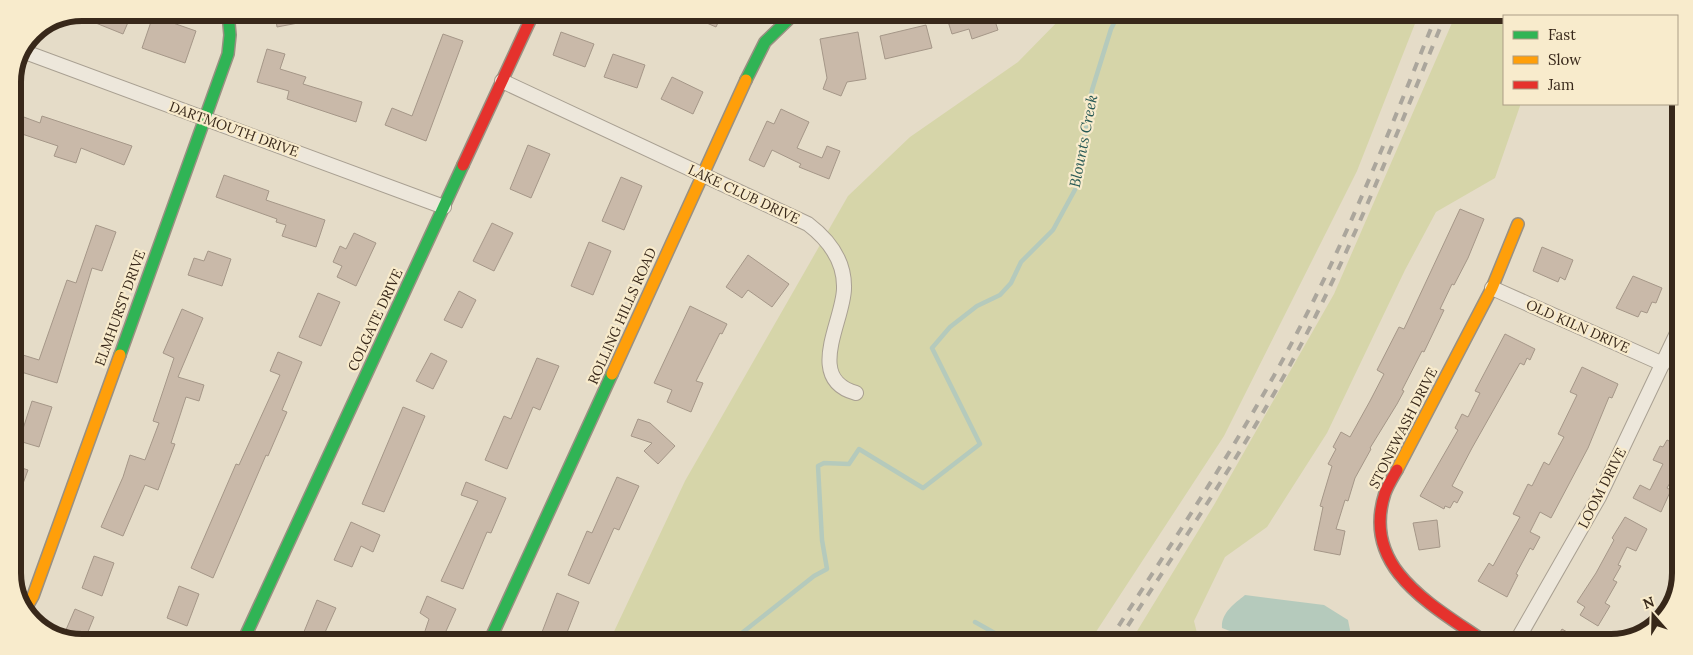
<svg xmlns="http://www.w3.org/2000/svg" width="1693" height="655" viewBox="0 0 1693 655" font-family="Lora,serif">
<style>
.green{fill:#d6d5a9}
.water{fill:#b5cabc}
.lines{fill:none;stroke-linecap:round;stroke-linejoin:round}
.stream{stroke:#b5cabc;stroke-width:4.5}
.building{fill:#c9b9a9;stroke:#a59788}
.street-casing{stroke:#a9a092;stroke-width:16}
.fast-casing{stroke:#999082;stroke-width:14}
.slow-casing{stroke:#999082;stroke-width:14}
.jam-casing{stroke:#999082;stroke-width:14}
.street{stroke:#ede7db;stroke-width:14}
.fast{stroke:#30b455;stroke-width:11}
.slow{stroke:#ff9f0a;stroke-width:11}
.jam{stroke:#e5322d;stroke-width:11}
.rail{stroke:#aba69c;stroke-width:4;stroke-dasharray:9 9;stroke-linecap:butt}
.labels{text-anchor:middle;dominant-baseline:central;stroke-width:4.5;stroke-linejoin:round;paint-order:stroke}
.street-label{font-size:14px;fill:#38281a;stroke:#f8ebcc}
.water-label{font-size:15px;font-style:italic;fill:#285955;stroke:#f8ebcc}
.rim{fill:none;stroke:#38281a;stroke-width:6}
</style>
<rect width="100%" height="100%" fill="#e5dcc8"/>
<path class="green" d="M1064,15L1418,16L1357,171L1224,436L1090,641L610,640L685,481L848,196L910,137L1018,62Z
M1455,16H1523H1504V104H1520V106L1495,178L1436,212L1405,270L1327,433L1267,527L1225,557L1194,621L1199,641H1131L1214,505L1334,294Z"/>
<path class="water" d="M1245,595L1324,605L1348,620L1350,630L1348,642C1307,642 1260,644 1222,628C1221,613 1234,604 1245,595Z"/>
<g class="lines">
<path class="stream" d="M975,622L1009,641
M733,640L814,576L827,569L822,540L818,466L824,463L849,464L859,449L923,488L980,444L932,348L950,327L977,306L1000,295L1011,283L1021,262L1053,230L1077,186L1092,90L1111,29L1118,15"/>
</g>
<path class="building" d="M82,12L100,13H132L123,34L76,15Z
M275,13H296L298,23L277,27Z
M686,14H722L716,27Z
M946,15H993L998,30L972,39L969,29L952,34Z
M153,16L196,31L185,63L142,48Z
M926,25L932,48L885,59L880,36Z
M561,32L594,44L585,67L553,55Z
M858,32L866,79L847,82L841,96L823,89L827,78L820,39Z
M443,34L463,41L426,141L385,125L392,108L412,116Z
M267,49L285,54L280,69L306,77L303,84L362,102L356,122L287,99L289,91L257,82Z
M613,54L645,65L637,88L604,77Z
M672,77L703,92L693,114L661,99Z
M781,109L809,122L797,148L822,158L827,146L840,151L829,179L799,167L801,164L772,150L764,167L749,160L767,121L774,124Z
M13,113L40,123L42,116L132,146L124,165L81,148L76,163L54,156L58,146L13,131Z
M528,145L550,154L531,198L510,189Z
M224,175L269,191L266,200L325,220L316,247L282,236L286,225L276,222L277,219L216,197Z
M621,177L642,186L624,230L602,221Z
M1460,209L1484,219L1468,258L1454,285L1452,284L1440,309L1444,310L1424,352L1422,351L1402,390L1404,391L1397,404L1370,448L1371,449L1355,478L1348,501L1345,500L1336,529L1345,531L1340,555L1314,550L1323,507L1320,506L1332,466L1328,464L1336,449L1333,447L1341,432L1350,437L1370,401L1384,374L1377,370L1399,327L1404,329Z
M492,223L513,233L494,271L473,261Z
M96,225L116,232L102,271L92,268L57,383L18,371L23,355L39,360L67,280L76,283Z
M354,233L376,243L356,286L337,277L342,266L333,262L340,246L346,249Z
M589,242L611,251L593,295L571,286Z
M1542,247L1573,260L1565,280L1560,277L1558,282L1533,271Z
M208,251L231,259L222,286L188,275L194,258L204,261Z
M748,255L789,284L772,307L748,290L742,298L726,287Z
M1633,276L1662,288L1656,303L1652,302L1647,313L1641,311L1638,317L1616,308Z
M459,291L476,300L462,328L444,320Z
M318,293L340,302L321,346L299,337Z
M690,306L727,324L722,334L720,333L696,381L703,383L691,412L667,402L672,390L654,383Z
M182,309L203,318L178,377L204,385L199,401L186,397L171,443L175,444L158,490L145,485L123,536L101,527L123,477L130,455L145,460L159,423L153,421L174,358L163,353Z
M1505,334L1535,349L1530,360L1527,358L1524,365L1520,363L1472,448L1452,486L1463,492L1457,503L1454,501L1450,508L1445,506L1444,509L1420,496L1458,430L1455,428L1462,414L1468,417L1480,393L1475,391Z
M278,352L302,362L282,410L287,412L268,456L266,455L213,578L191,568L236,464L239,465L280,375L270,371Z
M431,353L447,361L433,389L416,381Z
M537,358L559,366L540,410L533,407L507,469L485,460L504,416L511,419Z
M1582,367L1618,384L1612,398L1609,397L1588,448L1551,518L1540,512L1530,532L1540,537L1533,550L1530,548L1516,574L1518,575L1507,597L1478,581L1489,563L1493,566L1520,517L1513,514L1528,484L1532,486L1544,462L1549,465L1564,437L1558,434L1577,395L1570,392Z
M32,401L52,407L39,447L19,441Z
M403,407L425,416L384,512L362,504Z
M638,419L650,423L675,446L658,464L644,451L652,443L631,436Z
M1667,440L1678,445V469L1667,488L1671,490L1661,512L1633,498L1640,485L1650,490L1663,464L1653,460L1660,446L1663,447Z
M13,465L28,470L14,508H13Z
M617,477L639,486L619,530L614,528L589,584L568,575L587,531L592,533Z
M466,482L506,498L491,533L487,532L463,589L441,581L478,501L461,495Z
M1625,517L1647,529L1636,551L1627,547L1618,565L1621,566L1613,580L1617,582L1605,603L1610,606L1598,626L1580,615L1585,607L1577,602L1596,573L1614,540L1612,538Z
M1437,520L1440,547L1419,550L1413,523Z
M351,522L380,535L373,552L361,546L352,567L334,560Z
M94,556L114,563L102,596L82,588Z
M179,586L199,594L187,626L167,618Z
M557,593L579,602L564,640H539Z
M427,596L456,609L442,640H422L429,619L420,613Z
M317,600L336,608L322,639H301Z
M75,609L94,617L85,639H62Z
M1562,629L1584,642H1554Z"/>
<g class="lines">
<g class="street-casing">
<path id="street" d="M25,52L444,207
M502,81L808,224C829,240 845,261 844,289C843,322 805,379 856,393
M1492,288L1663,364
M1516,642L1599,497L1679,329"/>
</g>
<g class="fast-casing">
<path id="fast" d="M746,80L765,42L794,14
M120,355L228,54L230,35L228,13
M244,639L463,165
M490,640L612,374"/>
</g>
<g class="slow-casing">
<path id="slow" d="M612,374L746,80
M1397,470L1492,288L1518,224
M25,610L33,596L120,355"/>
</g>
<g class="jam-casing">
<path id="jam" d="M463,165L533,14
M1397,470C1393,477 1388,485 1385,493C1360,569 1434,606 1485,642"/>
</g>
<use href="#street" class="street"/>
<use href="#fast" class="fast"/>
<use href="#slow" class="slow"/>
<use href="#jam" class="jam"/>
<path class="rail" d="M1109,641C1174,539 1242,439 1298,331C1351,230 1393,122 1436,16
M1118,641C1183,540 1251,441 1306,335C1359,232 1401,123 1445,16"/>
</g>
<g class="labels">
<g class="street-label">
<text transform="translate(234 129) rotate(20)">DARTMOUTH DRIVE</text>
<text transform="translate(744 194) rotate(25)">LAKE CLUB DRIVE</text>
<text transform="translate(120 308) rotate(-70)">ELMHURST DRIVE</text>
<text transform="translate(622 316) rotate(-66)">ROLLING HILLS ROAD</text>
<text transform="translate(375 320) rotate(-65)">COLGATE DRIVE</text>
<text transform="translate(1578 326) rotate(24)">OLD KILN DRIVE</text>
<text transform="translate(1403 428) rotate(-63)">STONEWASH DRIVE</text>
<text transform="translate(1602 488) rotate(-63)">LOOM DRIVE</text>
</g>
<g class="water-label">
<text transform="translate(1083 141) rotate(-79)">Blounts Creek</text>
</g>
</g>
<path d="M0 0H1693V655H0ZM82 21H1611A61 61 0 0 1 1672 82V573A61 61 0 0 1 1611 634H82A61 61 0 0 1 21 573V82A61 61 0 0 1 82 21Z" fill="#f8ebcc" fill-rule="evenodd"/>
<path class="rim" d="M82 21H1611A61 61 0 0 1 1672 82V573A61 61 0 0 1 1611 634H82A61 61 0 0 1 21 573V82A61 61 0 0 1 82 21Z"/>
<rect x="1503" y="15" width="175" height="90" fill="#f8ebcc" stroke="#ab9d85"/>
<rect x="1513" y="31" width="25" height="8" fill="#30b455" stroke="#ab9d85"/>
<text x="1548" y="40" font-size="15" fill="#38281a">Fast</text>
<rect x="1513" y="56" width="25" height="8" fill="#ff9f0a" stroke="#ab9d85"/>
<text x="1548" y="65" font-size="15" fill="#38281a">Slow</text>
<rect x="1513" y="81" width="25" height="8" fill="#e5322d" stroke="#ab9d85"/>
<text x="1548" y="90" font-size="15" fill="#38281a">Jam</text>
<g transform="translate(1653 615) rotate(340)" stroke="#f8ebcc" stroke-width="4" paint-order="stroke">
<path d="M0-4L9 19L0 12L-9 19Z" fill="#38281a"/>
<text y="-8" font-size="14" font-weight="bold" text-anchor="middle" fill="#38281a">N</text>
</g>
</svg>
